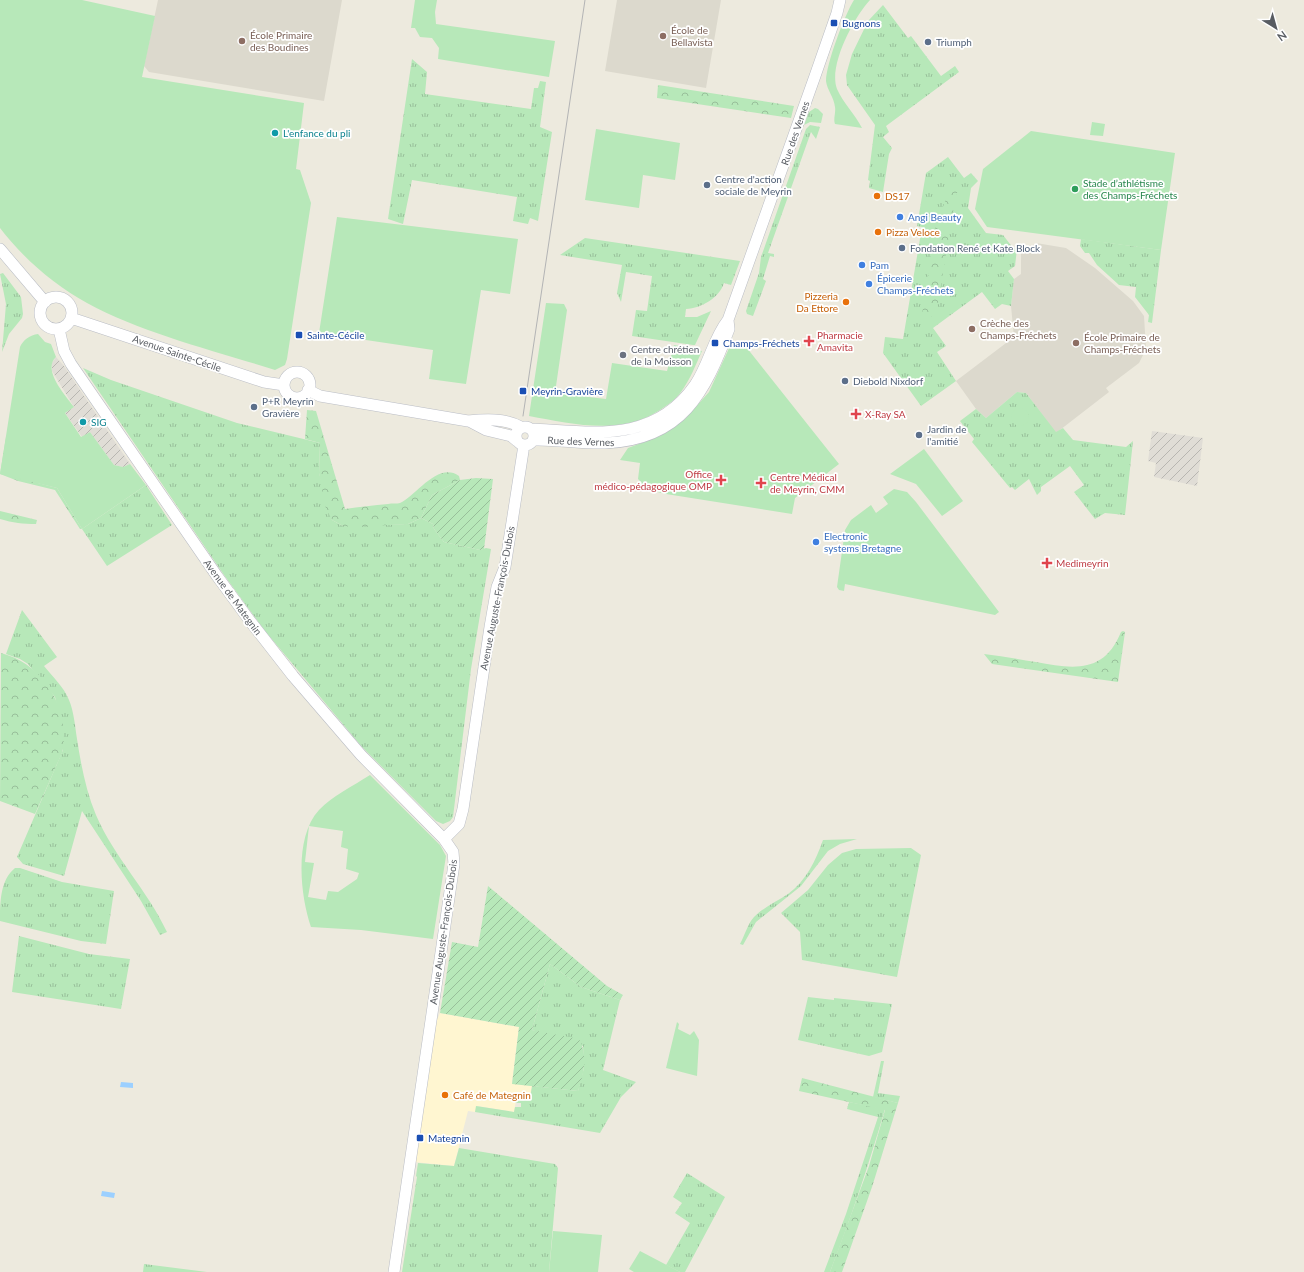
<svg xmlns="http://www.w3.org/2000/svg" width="1304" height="1272" viewBox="0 0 1304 1272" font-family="Lato,sans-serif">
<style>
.commercial{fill:#fff6d1}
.industrial{fill:url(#industrial-furrows)}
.education{fill:#dcd9cd}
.grass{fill:url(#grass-tufts)}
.forest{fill:url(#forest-crowns)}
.park{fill:#b7e8b9;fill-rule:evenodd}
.garden{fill:url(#garden-furrows)}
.water{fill:#9cd0ff}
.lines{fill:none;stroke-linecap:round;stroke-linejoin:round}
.secondary-casing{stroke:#babdc5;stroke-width:12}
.secondary{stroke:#fff;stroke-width:11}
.tram{stroke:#b3b4b5;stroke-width:1}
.transit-dot{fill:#1a4fb4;stroke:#fff;stroke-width:1.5}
.education-dot{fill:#8d6e63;stroke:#fff;stroke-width:1.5}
.service-dot{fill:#5c6f8a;stroke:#fff;stroke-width:1.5}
.culture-dot{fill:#0f9aa8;stroke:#fff;stroke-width:1.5}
.leisure-dot{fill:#2e9e5b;stroke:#fff;stroke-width:1.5}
.food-dot{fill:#e8710a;stroke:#fff;stroke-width:1.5}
.shop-dot{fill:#3f7fe0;stroke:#fff;stroke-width:1.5}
.health-dot{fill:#e0444e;stroke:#fff;stroke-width:1.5}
.worship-dot{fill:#6b7280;stroke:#fff;stroke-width:1.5}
.labels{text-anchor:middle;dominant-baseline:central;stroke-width:3.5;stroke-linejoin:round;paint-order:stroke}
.transit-label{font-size:10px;fill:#164399;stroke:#fff;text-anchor:start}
.education-label{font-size:10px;fill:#785e54;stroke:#fff;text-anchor:start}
.service-label{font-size:10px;fill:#4e5e75;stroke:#fff;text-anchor:start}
.culture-label{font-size:10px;fill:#0d838f;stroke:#fff;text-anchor:start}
.street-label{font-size:10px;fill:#585c62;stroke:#fff}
.leisure-label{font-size:10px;fill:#27864d;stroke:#fff;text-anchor:start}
.food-label{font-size:10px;fill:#c56008;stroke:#fff;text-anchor:start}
.shop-label{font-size:10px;fill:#366cbe;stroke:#fff;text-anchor:start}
.health-label{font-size:10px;fill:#be3a42;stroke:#fff;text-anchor:start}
.worship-label{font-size:10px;fill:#5b616d;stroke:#fff;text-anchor:start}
</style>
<defs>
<pattern id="industrial-furrows" width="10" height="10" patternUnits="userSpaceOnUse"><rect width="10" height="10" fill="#e0ddd6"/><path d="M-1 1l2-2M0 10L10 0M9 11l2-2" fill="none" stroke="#b8b6b1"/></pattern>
<pattern id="grass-tufts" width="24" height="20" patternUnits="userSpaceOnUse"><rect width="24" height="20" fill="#b7e8b9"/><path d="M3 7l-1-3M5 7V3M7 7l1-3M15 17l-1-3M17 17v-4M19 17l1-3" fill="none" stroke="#98bf9a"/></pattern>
<pattern id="forest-crowns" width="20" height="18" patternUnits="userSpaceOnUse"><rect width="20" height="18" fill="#b7e8b9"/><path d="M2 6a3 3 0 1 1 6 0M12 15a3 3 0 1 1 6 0" fill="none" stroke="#98bf9a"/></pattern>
<pattern id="garden-furrows" width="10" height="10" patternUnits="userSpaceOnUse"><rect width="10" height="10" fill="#b7e8b9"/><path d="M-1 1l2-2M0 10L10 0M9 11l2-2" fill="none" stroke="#98bf9a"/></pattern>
</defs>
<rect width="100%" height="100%" fill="#edeade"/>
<path class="commercial" d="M440,1013L519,1027L512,1083L532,1086L530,1098L517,1095L514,1112L477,1106L475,1112L468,1111L454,1166L414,1162L435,1024Z"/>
<path class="industrial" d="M56,357L64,366L130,464L123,467L114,465L90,432L82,437L65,413L74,407L52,371V363Z
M1152,431L1203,438L1197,486L1154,477L1156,463L1148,461Z"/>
<path class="education" d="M158,0H342L324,101L149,72L144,66Z
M617,0H721L706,88L605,71Z
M1036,243L1066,248L1095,268L1133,301L1144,316L1146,349L1139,363L1106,388L1109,392L1056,433L1026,393L1017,392L986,418L976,409L956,381L1014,337L1011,306L1014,279L1021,274V254Z"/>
<path class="grass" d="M883,5L908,38L911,36L941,76L955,66L959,72L886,126L889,132L883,137L892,148L889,154L883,192L869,188L870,181L868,180L875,125L847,85L846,75L852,54L868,21Z
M412,59L427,72L425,94L531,109L534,88H538L540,81L546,82L540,127L552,132L538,221L530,218L528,224L513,221L517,197L412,180L403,224L388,219Z
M815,108L818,109L823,114L821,123L810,122L804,125L809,112Z
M810,125L820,127L816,139L811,132L768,253L774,254V257L770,256L763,279L766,281L753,316L747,314L746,311L759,273L761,257L806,129Z
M948,157L964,178L971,173L978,181L971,188L968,208L986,233L1003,235L1013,248L1017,249L1015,266L1008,271L1014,279L1011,306L1002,304L995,309L982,292L933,328L946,346L937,352L956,381L921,406L883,353L885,337L903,339L922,227L917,226L926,173Z
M585,238L740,261L731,285L724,283C719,298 702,308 686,309L685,317H697L711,311L695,345H693L632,336L636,310L647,311L652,276L626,272L621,302L617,293L622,265L560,255Z
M1081,239L1161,250L1152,323L1148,322L1149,315L1135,297L1136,287L1119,285L1097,265L1089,253H1085L1080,246Z
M3,273L21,297L23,314L22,318L9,334L2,352L6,304L0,274Z
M83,368L111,380L237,423L320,443L319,473L332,520L343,526L408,524L421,518L433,524L434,529L444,542L480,550L486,548L491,549L471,669L453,817L450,821L443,824L436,821L362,747L265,631L224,575Z
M1017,392L1026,393L1056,432L1063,428L1073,440L1126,447L1133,441L1125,515L1105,513L1095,519L1074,492L1084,485L1070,466L1041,487V491L1037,495L1029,479L1015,490L1012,487L1010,488L972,442L974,439L960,421L976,409L986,418Z
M146,485L172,525L107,566L82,529Z
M22,610L57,657L44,666C52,676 64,687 69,700C74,712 75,726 77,739C81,765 86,791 96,815C114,857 148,891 167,932L160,935L141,901L82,811L64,876L23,864L17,857L63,750V732L55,697L28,664L20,659L6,654Z
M857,839L840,844L828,851L801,886L756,922L743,945L740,944C745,935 747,925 754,917C764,907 776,902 788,894C806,881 816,860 823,840Z
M911,848L921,855L897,977L802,960L800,932L781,913L808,890L828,865L842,853L856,849Z
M15,868H20L62,882L114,891L106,944L81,941L0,921C0,903 0,880 15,868Z
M19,936L89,954L130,959L121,1009L12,992Z
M550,964L581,987L620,1000L603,1070L636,1082L621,1097L600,1133L475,1112L476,1106L514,1112L515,1107H521V1103H515L517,1095L530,1098L532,1086L578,1091L584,1068L583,1046L532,1030Z
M808,997L834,1000V998L892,1004L882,1052L869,1056L798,1040Z
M881,1061H884L878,1093L900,1096L898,1103L873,1097Z
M849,1102L885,1109C869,1164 851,1218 830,1272H824L846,1214L878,1117L847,1109Z
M459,1148L555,1164L558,1168L549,1272H402L417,1177L416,1176L418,1163L454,1166Z
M687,1173L725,1197L685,1272H680L666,1265L690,1223L675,1213L682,1203L673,1197Z
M144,1264L207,1272H143Z"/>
<path class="forest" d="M658,85L794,106L791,118L657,98Z
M952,183L959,185L954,206L936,315L921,321L935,228Z
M307,410L316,411L345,509C359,507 374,505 388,504C392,503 397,504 400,503C416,496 438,461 459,476L460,480L432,495L421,518L408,524L352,527L343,526L332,520L325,506L319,473L320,443L305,439Z
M6,437L38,483L57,488L82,529H80L55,490L18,481L0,474Z
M0,511L37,520L36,524C23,524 13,523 0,519Z
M1123,631L1125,632L1118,682L992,664L984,654C1001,656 1018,659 1036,662C1073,669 1104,674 1121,632Z
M1,653C43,664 69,706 63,749C62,755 57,763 55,769C48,784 42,799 35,814L0,801Z
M802,1078L898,1103L872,1187L842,1272H830L869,1166L885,1110L799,1091Z"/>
<path class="park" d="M0,0H82L155,16L142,77L304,103L296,169L300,170L311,203L287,359L285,365L275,370C215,351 142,333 87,303C54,285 23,258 0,228Z
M415,0H437L435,12L436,24L555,41L549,77L438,59L439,48L432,38L420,37L415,28H411Z
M854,0H870C854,17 828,66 837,89C843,103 855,114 862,128L835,124C833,119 836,113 835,107C834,97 827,90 826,81C826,64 845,14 854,0Z
M1092,122L1105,124L1103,136L1090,135Z
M596,129L680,143L675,180L643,175L639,208L585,200Z
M1031,131L1175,153L1161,250L987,227L975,209L983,169Z
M337,217L518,239L510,294L481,290L466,384L429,379L433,350L319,333Z
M980 252a9 9 0 1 1 18 0a9 9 0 1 1-18 0Z
M546,303L564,304L567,310L555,393L606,399L612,363L667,371L674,345L702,351C696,364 690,380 681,392C676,399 668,405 660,410C621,436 572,424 529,416Z
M38,334L45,342L51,344L56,357C42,370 65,395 74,407L65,413L81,437L90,432L114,465L123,467L130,464L146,485L82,529L57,488L0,474L20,347C23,340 30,335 38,334Z
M743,343L839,464L795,498L792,514L666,494L653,491V489L638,488L641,482L638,479L640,463L620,460L628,448L660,436L685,419L709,392L731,344Z
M1011 417a9 9 0 1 1 18 0a9 9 0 1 1-18 0Z
M924,449L963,501L942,516L916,484L890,474Z
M894,489L907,492L916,502L999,612L995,615L845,584L844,591L839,590L837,587L845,530L851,520L871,505L876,513L888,504L883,497Z
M370,775L440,845L446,856L433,939L361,930L311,927C300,895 294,837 319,810C332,796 353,786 370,775ZM309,826L343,831L341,847L348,849L346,869L359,873L357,879L338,892L328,891L326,900L308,897L314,863L305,862Z
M677,1022L679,1024L678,1029L690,1035L694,1031L699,1040L697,1076L666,1068Z
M553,1231L602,1235L598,1272H549Z
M640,1251L680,1272H634L629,1269Z"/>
<path class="garden" d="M476,478L493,479L484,549L480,550L444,542L434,529L433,524L421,518L432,495L460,480Z
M488,886L607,986L623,995L620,1000L581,987L550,964L532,1030L579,1039C588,1055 584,1074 578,1091L512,1084L519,1027L440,1013L452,942L478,947Z"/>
<path class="water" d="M121,1082L133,1083V1088L120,1087Z
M102,1191L115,1193L114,1198L101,1196Z"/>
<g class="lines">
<g class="secondary-casing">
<path id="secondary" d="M0,249L45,302
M40 313a16 16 0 1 1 32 0a16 16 0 1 1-32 0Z
M71,318L264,382L284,385
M59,329L64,351L71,364L217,576L250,621L293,676L361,755L444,839L453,852L454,864L394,1272
M284 385a13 13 0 1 1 26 0a13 13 0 1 1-26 0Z
M308,390L320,396L468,421C485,419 505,418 521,427
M469,421L486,430L511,436L517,441
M516 436a9 9 0 1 1 18 0a9 9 0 1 1-18 0Z
M531,429C593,432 654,444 695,385C709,364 713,339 728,320L815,76L837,13L840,0
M533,440C557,439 581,444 605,443C682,440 705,393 729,329L728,320
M444,839L459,824L463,809L490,627L497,587L505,567L524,445"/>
</g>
<use href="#secondary" class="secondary"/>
<path class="tram" d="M523,416L585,0"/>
</g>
<g class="transit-dot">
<rect x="830" y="19" width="8" height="8" rx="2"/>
<rect x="295" y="331" width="8" height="8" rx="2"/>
<rect x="711" y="339" width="8" height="8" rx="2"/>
<rect x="519" y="387" width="8" height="8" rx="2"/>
<rect x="416" y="1134" width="8" height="8" rx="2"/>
</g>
<g class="education-dot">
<circle cx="663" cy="36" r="4"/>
<circle cx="242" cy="41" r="4"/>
<circle cx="972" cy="329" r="4"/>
<circle cx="1076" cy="343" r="4"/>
</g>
<g class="service-dot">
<circle cx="928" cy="42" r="4"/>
<circle cx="707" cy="185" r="4"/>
<circle cx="902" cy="248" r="4"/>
<circle cx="845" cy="381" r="4"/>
<circle cx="254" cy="407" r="4"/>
<circle cx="919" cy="435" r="4"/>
</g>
<g class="culture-dot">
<circle cx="275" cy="133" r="4"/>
<circle cx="83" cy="422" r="4"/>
</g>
<circle class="leisure-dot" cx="1075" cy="189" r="4"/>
<g class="food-dot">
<circle cx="877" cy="196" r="4"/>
<circle cx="878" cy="232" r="4"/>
<circle cx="846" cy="302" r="4"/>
<circle cx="445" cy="1095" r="4"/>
</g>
<g class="shop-dot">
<circle cx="900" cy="217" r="4"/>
<circle cx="862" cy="265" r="4"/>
<circle cx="869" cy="284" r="4"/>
<circle cx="816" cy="542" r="4"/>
</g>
<g class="health-dot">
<path d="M807 335h4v4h4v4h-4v4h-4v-4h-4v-4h4z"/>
<path d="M854 408h4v4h4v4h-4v4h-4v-4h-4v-4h4z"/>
<path d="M719 474h4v4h4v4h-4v4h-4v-4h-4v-4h4z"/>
<path d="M759 477h4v4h4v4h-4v4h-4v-4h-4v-4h4z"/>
<path d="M1045 557h4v4h4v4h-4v4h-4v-4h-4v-4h4z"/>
</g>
<circle class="worship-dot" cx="623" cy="355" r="4"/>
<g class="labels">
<g class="transit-label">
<text x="842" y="23">Bugnons</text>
<text x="307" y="335">Sainte-Cécile</text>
<text x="723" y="343">Champs-Fréchets</text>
<text x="531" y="391">Meyrin-Gravière</text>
<text x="428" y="1138">Mategnin</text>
</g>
<g class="education-label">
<text x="671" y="30">École de<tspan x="671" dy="12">Bellavista</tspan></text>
<text x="250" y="35">École Primaire<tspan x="250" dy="12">des Boudines</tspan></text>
<text x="980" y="323">Crèche des<tspan x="980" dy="12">Champs-Fréchets</tspan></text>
<text x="1084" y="337">École Primaire de<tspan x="1084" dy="12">Champs-Fréchets</tspan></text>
</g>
<g class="service-label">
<text x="936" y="42">Triumph</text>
<text x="715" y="179">Centre d'action<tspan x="715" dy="12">sociale de Meyrin</tspan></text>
<text x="910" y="248">Fondation René et Kate Block</text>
<text x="853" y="381">Diebold Nixdorf</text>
<text x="262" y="401">P+R Meyrin<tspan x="262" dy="12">Gravière</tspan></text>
<text x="927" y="429">Jardin de<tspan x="927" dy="12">l'amitié</tspan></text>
</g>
<g class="culture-label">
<text x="283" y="133">L'enfance du pli</text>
<text x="91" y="422">SIG</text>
</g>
<g class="street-label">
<text transform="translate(795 133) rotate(-71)">Rue des Vernes</text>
<text transform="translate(177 353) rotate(19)">Avenue Sainte-Cécile</text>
<text transform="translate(581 441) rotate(2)">Rue des Vernes</text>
<text transform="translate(233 597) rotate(54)">Avenue de Mategnin</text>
<text transform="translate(497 598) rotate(-79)">Avenue Auguste-François-Dubois</text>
<text transform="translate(443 932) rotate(-82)">Avenue Auguste-François-Dubois</text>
</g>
<g class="leisure-label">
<text x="1083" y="183">Stade d’athlétisme<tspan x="1083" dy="12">des Champs-Fréchets</tspan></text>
</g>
<g class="food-label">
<text x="885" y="196">DS17</text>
<text x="886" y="232">Pizza Veloce</text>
<text x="838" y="296" text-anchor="end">Pizzeria<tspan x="838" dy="12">Da Ettore</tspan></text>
<text x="453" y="1095">Café de Mategnin</text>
</g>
<g class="shop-label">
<text x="908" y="217">Angi Beauty</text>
<text x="870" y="265">Pam</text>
<text x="877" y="278">Épicerie<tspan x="877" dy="12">Champs-Fréchets</tspan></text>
<text x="824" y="536">Electronic<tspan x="824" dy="12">systems Bretagne</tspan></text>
</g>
<g class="health-label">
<text x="817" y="335">Pharmacie<tspan x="817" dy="12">Amavita</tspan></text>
<text x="865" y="414">X-Ray SA</text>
<text x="712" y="474" text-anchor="end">Office<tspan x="712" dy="12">médico-pédagogique OMP</tspan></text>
<text x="770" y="477">Centre Médical<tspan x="770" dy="12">de Meyrin, CMM</tspan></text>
<text x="1056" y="563">Medimeyrin</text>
</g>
<g class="worship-label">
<text x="631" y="349">Centre chrétien<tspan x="631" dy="12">de la Moisson</tspan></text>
</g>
</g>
<g transform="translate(1276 28) rotate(143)" stroke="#ffffff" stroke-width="3" paint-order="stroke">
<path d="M0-3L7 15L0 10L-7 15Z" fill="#585c62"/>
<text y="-6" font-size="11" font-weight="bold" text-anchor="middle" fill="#585c62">N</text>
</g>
</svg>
